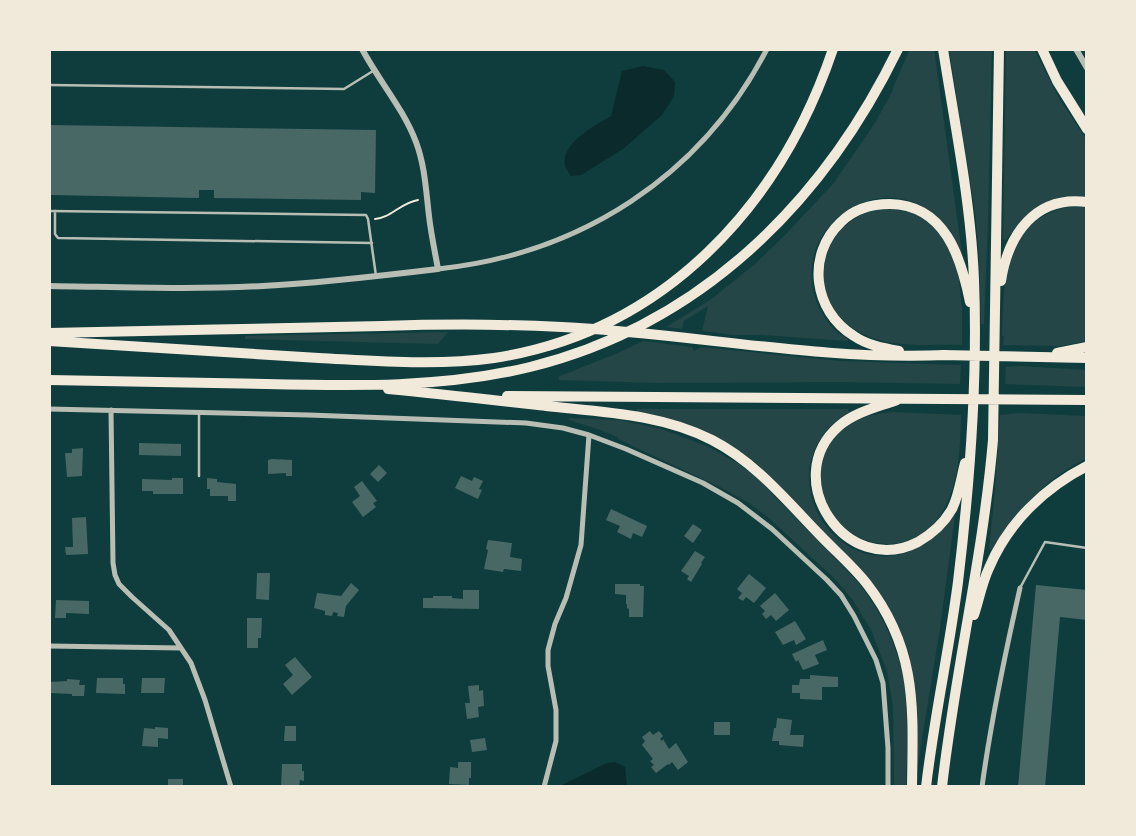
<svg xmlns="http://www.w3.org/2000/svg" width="1136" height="836" viewBox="0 0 1136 836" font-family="'Archivo Narrow',sans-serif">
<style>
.green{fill:#244646}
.water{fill:#0a2a2b}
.building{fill:#486865}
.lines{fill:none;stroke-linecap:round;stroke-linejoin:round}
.path{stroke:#f1e9da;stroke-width:2}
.service{stroke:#b8beb3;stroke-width:2.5}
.minor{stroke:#b8beb3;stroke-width:5}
.tertiary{stroke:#b8beb3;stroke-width:6}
.motorway{stroke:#f1e9da;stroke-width:10}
</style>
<rect width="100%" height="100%" fill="#0f3d3e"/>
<path class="green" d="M910,49H934L962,254L960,255C956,243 951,232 942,222C884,159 783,229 819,307C825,319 834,333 847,338L848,341L761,335H733L702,331L708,306L684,321L682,329L666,327L710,300L754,265L785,235L833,184L875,123L893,90V88Z
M949,49H992L988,224L984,324H981L979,255L975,211Z
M1006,49H1034L1060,100L1087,140V197C1048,196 1028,209 1006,240L1003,239Z
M1067,207H1087V341L1060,346L1003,345L1004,336H1002C1004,281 1002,223 1067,207Z
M878,209C929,207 948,234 960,281L959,282L962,307V345C929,344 891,349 861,333C803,303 813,225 878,209Z
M448,332L438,344L245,339V336Z
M643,341L692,347L694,351L701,347L840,361L961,365L960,384L838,382L657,383L559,380L558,377L560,376L618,353Z
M1019,366L1087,370V387L1005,384L1006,367Z
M637,409H848L849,412C756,469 843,599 927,542C937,536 944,524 952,514L955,515L940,628L916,776L902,636L895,621L870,581L756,463L726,443L698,428L661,416L637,412Z
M893,412L961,415C960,448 960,484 941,514C895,583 791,521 827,450C840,423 865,414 893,412Z
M1020,413L1087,416V458C1045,478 1017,512 992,550L989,549L994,502L1000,415Z
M569,418L620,420L662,429L709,447L739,464L759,480L857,581C884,614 902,656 907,700C909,728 907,758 906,787H894L893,706L887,671L871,630L852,599L834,578L769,518L749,503L724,489L618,439V437L600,430L569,420Z"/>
<path class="water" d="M643,66L664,70L675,82L674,96L662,115L623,149L581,175L571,176C569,173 566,169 565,166C560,143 596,125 611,116L622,71Z
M615,762L625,767L627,787H558L607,763Z"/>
<path class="building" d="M49,125L376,130L375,193L361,192V200L214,198V190H199V198L51,195V187H49Z
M139,443L181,444V456L139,455Z
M83,448L82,476L67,477L65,453H72V449Z
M272,459L292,460V476H286V473L268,474V460Z
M379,465L387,473L378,482L370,474Z
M461,476L472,481L474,477L483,481L479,489L482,490L478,499L455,488Z
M172,478H183V494H153V491H142V479L172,480Z
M207,478L217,479V482L236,484V501H228V496H210V489H207Z
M362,481L377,501L373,503L376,507L363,517L352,502L360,496L354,487Z
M611,509L647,526L642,537L633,533L631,539L617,532L620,526L606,520Z
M86,517L88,554L66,555L65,547H73L72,518Z
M693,524L702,530L693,543L684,536Z
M488,540L512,543L510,557L522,559L521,571L504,569L503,572L484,569L488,550L486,549Z
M695,551L705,557L701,563L702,564L691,582L687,579L689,576L681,571Z
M257,573H270L269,600L256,599Z
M749,574L766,588L754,603L746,597L743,601L738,598L742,593L737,589Z
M351,583L359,590L346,606L344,617L337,616L338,613L333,612L332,616L325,615V611L314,608L317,593L341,596Z
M615,584H640V586H644L643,617H629V609L627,608V604H626V595L615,594Z
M1036,585L1087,590V620L1060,617L1045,787H1018Z
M463,590H479V609L423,608V598H433V596H452V598L463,599Z
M775,593L789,610L776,621L771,615L766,619L762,614L765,611L760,606Z
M56,600L89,601V614L66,613V618H55Z
M247,618H262L261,638H258V648H247Z
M795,621L806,639L796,645L794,640L783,645L775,632Z
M823,640L827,650L815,655L819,664L803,670L798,660L796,662L792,654Z
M295,657L312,677L292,695L283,684L293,675L285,665Z
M810,675L838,677V687H822V700L800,699V693H792V685H799L800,679H810Z
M97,678H123V684H125V694L96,693Z
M142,678H165L164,693H141Z
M67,679L80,680L79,685H85L84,696H72V694L49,693V682L67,681Z
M479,685V691L483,690L484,706L478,707L479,717L467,719L465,703H470L468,686Z
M777,718L792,720L790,735H804L803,747L779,745V741H772L774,728H776Z
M714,722H730V735H714Z
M285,726H296V741H284Z
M155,727L168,728V739L158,738V747L142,746L144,728L155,729Z
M650,731L653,735L659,731L663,736L660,739L662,741L663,739L669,749L676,743L688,762L678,770L672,762L669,765L668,764L656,773L651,767L654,765L650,761L653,759L642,745L645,741L642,737Z
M485,738L487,750L472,752L470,740Z
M458,762H471V778H469V785L449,784L450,767L458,768Z
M282,764H302V771H304V781L300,780L299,787H281Z
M168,779H183V787H168Z"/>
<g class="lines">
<path class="path" d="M375,219C391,218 400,203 418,200"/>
<path class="service" d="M49,85L344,89L373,71
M49,211L366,215L368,219L376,276
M55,211V234L58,238L372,243
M199,476V412
M1020,588L1045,542L1087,548"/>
<path class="minor" d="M438,269C580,254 701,177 767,49
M49,409L309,415L526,423L563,428L589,435L626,449L703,483L738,503L772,529L827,580L841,595L854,616L876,660L883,683L888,748V787
M111,410L113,563L115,575L119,584L132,597L169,630L191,663L205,700L231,787
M49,646L181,648
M544,787L556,741V710L548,666V650L555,624L566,598L581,545L589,435
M982,787C991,720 1005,654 1020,588"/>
<path class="tertiary" d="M1076,49L1087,68
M49,286C120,287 191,290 263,286C321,283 380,276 438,269C435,252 431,234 429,216C426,191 425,166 416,142C403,108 379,81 362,49"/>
<path class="motorway" d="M1042,49L1057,81L1087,129
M1001,281C1008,235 1035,195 1087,202
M49,333C160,331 271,328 382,326C442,324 502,324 562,327C690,333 817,361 946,355
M49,341C139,347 229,353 319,358C378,361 436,366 494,358C664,332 780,206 833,49
M899,351C883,348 867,345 854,336C813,311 806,255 841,222C854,209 872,204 890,204C945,205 961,257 970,302
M1057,353L1087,347
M942,355L1087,358
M49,380C121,381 194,383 266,384C354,386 444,388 530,367C700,325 823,203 898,49
M388,389C441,394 493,400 546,406C602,412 661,414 712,440C755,462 786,500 819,534C835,551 853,566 867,584C918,650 913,709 912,787
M507,396L1087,400
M897,400C878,407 855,412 839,426C779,478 846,579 918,542C932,534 944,523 952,509C959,495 961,478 965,463
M974,615C979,600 982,583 989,568C1008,523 1044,488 1087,466
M926,787C934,718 949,651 958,582C970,482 978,381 974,280C971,203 955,126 943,49
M942,787C955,671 983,557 993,440L999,49"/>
</g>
<rect width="1136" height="836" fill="none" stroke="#f1e9da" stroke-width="102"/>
</svg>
